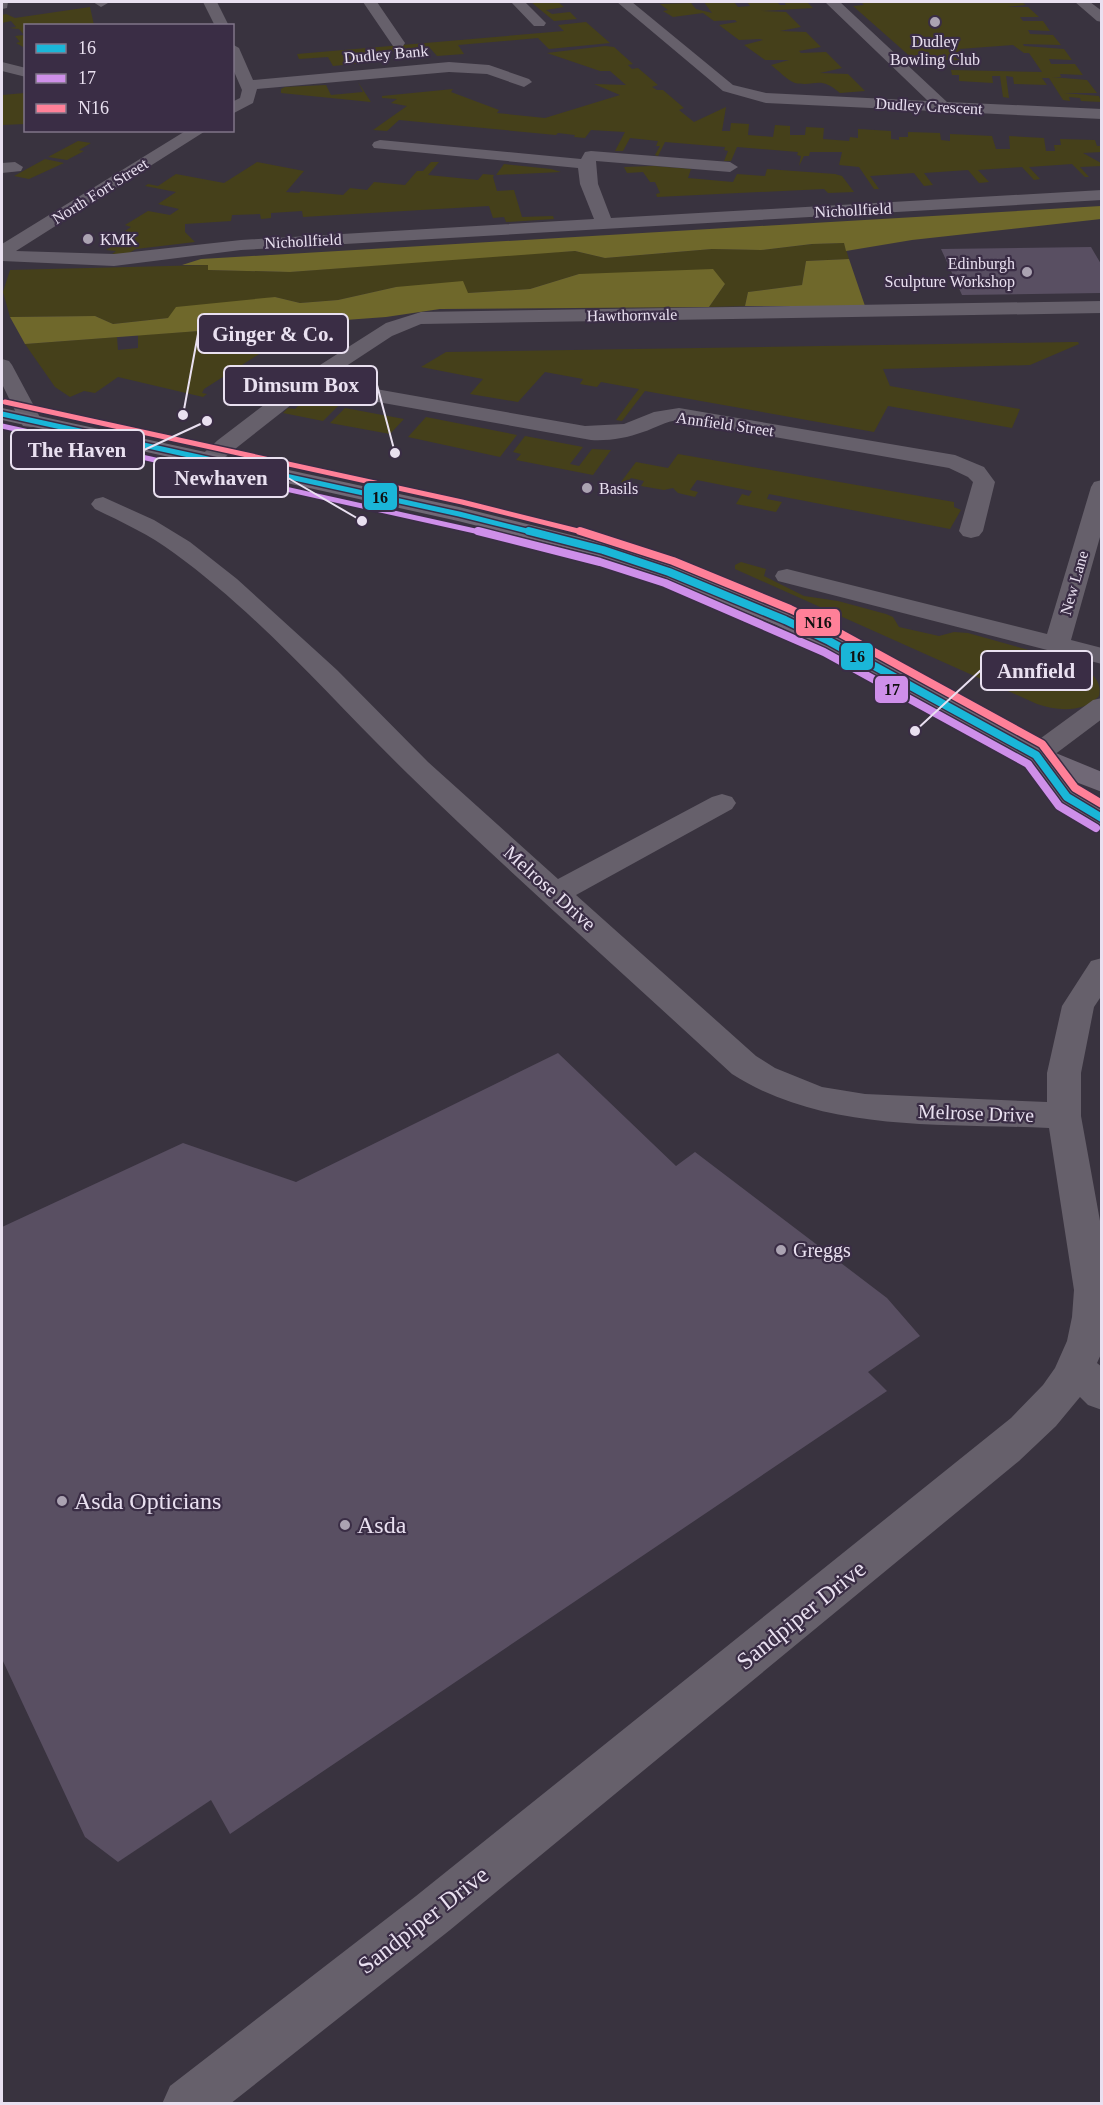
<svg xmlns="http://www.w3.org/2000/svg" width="1103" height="2105" viewBox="0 0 1103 2105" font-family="Georgia,serif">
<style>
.green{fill:#45401a}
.forest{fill:#6f682b}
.building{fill:#594f62}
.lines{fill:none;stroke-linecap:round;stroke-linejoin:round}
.street{fill:#66606b;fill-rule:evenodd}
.primary{fill:#706876;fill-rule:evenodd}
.bus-1-far1-casing{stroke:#3a2d45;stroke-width:8}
.bus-1-casing{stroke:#3a2d45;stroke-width:11}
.bus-2-far1-casing{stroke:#3a2d45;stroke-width:8}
.bus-2-casing{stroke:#3a2d45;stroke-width:11}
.bus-3-far1-casing{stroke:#3a2d45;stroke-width:8}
.bus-3-casing{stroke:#3a2d45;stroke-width:11}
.bus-1-far1{stroke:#1ab6d8;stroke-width:5}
.bus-1{stroke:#1ab6d8;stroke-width:8}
.bus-2-far1{stroke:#ce8fe9;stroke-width:5}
.bus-2{stroke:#ce8fe9;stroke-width:8}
.bus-3-far1{stroke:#ff8098;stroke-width:5}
.bus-3{stroke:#ff8098;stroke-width:8}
.poi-dot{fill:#aba3b2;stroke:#3a2d45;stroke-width:2}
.labels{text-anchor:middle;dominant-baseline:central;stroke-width:4.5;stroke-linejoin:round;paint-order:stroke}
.far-poi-label{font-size:16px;fill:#e9e0f0;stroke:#3a2d45;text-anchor:start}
.far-street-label{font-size:16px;fill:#e9e0f0;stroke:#3a2d45}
.street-label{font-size:20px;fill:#e9e0f0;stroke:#3a2d45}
.poi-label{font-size:20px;fill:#e9e0f0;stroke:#3a2d45;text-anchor:start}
.near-poi-label{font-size:24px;fill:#e9e0f0;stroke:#3a2d45;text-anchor:start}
.near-street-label{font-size:24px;fill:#e9e0f0;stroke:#3a2d45}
.leader{fill:none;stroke:#e9e0f0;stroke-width:2}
.callout-dot{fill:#e9e0f0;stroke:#3a2d45;stroke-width:2}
.callout{fill:#3a2d45;stroke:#e9e0f0;stroke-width:2}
.callout-label{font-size:21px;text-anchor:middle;font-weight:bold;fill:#e9e0f0}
.line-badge{stroke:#3a2d45;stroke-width:2}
.pale-badge-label{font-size:16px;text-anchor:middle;font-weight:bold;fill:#111}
</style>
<rect width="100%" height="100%" fill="#39333f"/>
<path class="green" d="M531,2H558L564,7L546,10L552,14L570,12L577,19L554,21Z
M704,2H734L738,7L750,6L747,2H777L780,5H786L784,2L808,3L813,8L761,11L786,12L801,27L780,31L806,32L821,47L799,51L801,53L826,52L842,68L820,73L848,74L865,91L840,93C819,75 817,87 795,83C788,81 778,70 771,65L789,60H765L744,45L763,40L760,39L739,40L719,25L737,22L735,20L714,21L703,13L673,17L663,11L668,10L660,4L691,3L696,9L712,13Z
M861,2H1022L1026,5L1007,7H1028L1039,17H1020L1023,21H1043L1050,31L1028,30L1030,34L1053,35L1061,45L1023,44L1024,46L1064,49L1072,60L1049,59L1051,64H1075L1083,75L1060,74L1061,77H1052L1087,80L1097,93H1064L1099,96L1101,102L1081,101L1080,98L1069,97L1070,101L1063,100L1049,78H1042L1047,85L1014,84L1013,77L1006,76L1009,98L1003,97L1000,76H992L993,83L959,81V75H952L951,70L1042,72L1029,53H1024L1013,45L959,49L969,58L965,59L969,60C949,61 933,58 913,59L853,6L864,5Z
M90,7L94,25L26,26L25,48L16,43L20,42L15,36L24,35L19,29L9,28L16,27L11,21L2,23V15L6,14L15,18Z
M586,22L610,43L549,49L538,38L458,45L464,54L437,56L430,48L361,54L365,63L333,66L328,57L299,59L297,54L564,31L558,25Z
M605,46L614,47L633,64L628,65L632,69L638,68L658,85L652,87L657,90H663L684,108L679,110L694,122L726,107L722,131H730L731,123L749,124L748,135L773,137L775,125L790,126V135H805L806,127L824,128L823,139L849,141L850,137L858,138V129L891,131V139L899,140V137H908V132L940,133L941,140L950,141V134L992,136L996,149H1010L1009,136L1044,138L1046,151H1055L1054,145H1061L1060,139L1095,140L1097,146H1101V152L1083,153L1101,163V166L1080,167L1089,177H1085L1072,164L1029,167L1040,179L1034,180L1022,167L978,170L989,182L979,183L968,170L924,173L933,185L924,186L914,173L870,176L879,189H874L859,167L839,165L842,152H810L809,156H804L799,166L801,156L797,155L798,152L737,147L731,161H724L728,151L724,150L725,147L665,142L658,156L655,155L660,146H656L658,141L630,138L623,151H615L625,132L591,130L585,138L574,137L575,135L558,133L556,135L399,120L387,131L373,130L407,106L391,103L397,99L382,98V96L453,89L451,92L499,110L497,113L545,118L620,95L594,84L626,85L610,71H600L547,53Z
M358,82L371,102L281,93V89L285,87L326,85L331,95L363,92Z
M25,93V124L2,125V95Z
M78,141L91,143L79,150L84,151L67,160L48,157Z
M45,159L64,163L29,179L14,176Z
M257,162L304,171L286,192L299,193L301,191L343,195L350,188L367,190L374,182L405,185L417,171H423L431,162H439L428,175L478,180L483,174L494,175L493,177L497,191L514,190L522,217L553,216L554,219L506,222L504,217L493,218L489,206L303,217L302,211L271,213V218L261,219L260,214L232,215L231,221L185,224V232L195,242L136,249L127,254L111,255L116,251L106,250L133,233L125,231L131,227L125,225L148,211L170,215L179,209L158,204L176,192L145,186L148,184L158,186L176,174L224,183Z
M504,164L551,169L561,172L496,175Z
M653,166L691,169L688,178L733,182L737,174L765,176L767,169L835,174L842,176L854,192L828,193L824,189L657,197L656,194L660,193L655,182H650L643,172L627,173L624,167Z
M844,243L849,259L806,261L802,285L748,292L745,306L709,307L725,284L579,274L530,289L468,293L396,287L338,300L300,303L275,297L168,318L113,324L95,316L10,317L3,292L10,270L208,265V270L290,272L505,255L575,251L605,258L712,249L761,250L813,244Z
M258,327L261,331L291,339L270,352L264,351L204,389L202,393L207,394L203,397L118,377L95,393L84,391L70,397L55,387L25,344L117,337L118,350L138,348V335Z
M1072,342H1078L1079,344L1030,365L883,369L890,386L1020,409L1012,428L888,406L874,432L645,391L622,421L616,420L639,389L601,382L597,387L580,384L583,379L545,372L518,402L470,394L483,379L421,367L446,352Z
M304,400L338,406L323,421L283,413L288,408L295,409Z
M345,408L404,419L390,434L330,423Z
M426,417L517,435L500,457L408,437Z
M525,436L583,447L570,464L579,466L592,449L611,450L593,475L516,460L521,454L513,452Z
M678,454L954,502V507L961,510L950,529L769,494L767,499L782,502L776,512L736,504L742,494L749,496L752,491L697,480L690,490L698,492L695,497L678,493L673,488L664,490L641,486L644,481L631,478L627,483L621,482L636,462L668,468Z
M741,562L766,569L764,576L804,596L838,601L886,614L893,617L899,627L939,636L954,632L968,633L1075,663C1088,670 1103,679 1099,696C1084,713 1057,711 1037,704L735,569V565Z"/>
<path class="forest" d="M1101,206V219L912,240L846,251L844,243L812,244L761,250L712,249L605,258L575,251L290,272L208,270V265H182L201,259Z
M849,259L865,306H745L748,292L802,285L806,261Z
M713,269L725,284L709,307L440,309L386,317L25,344L10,317L95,316L113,324L168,318L176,307L275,297L300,303L338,300L396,287L463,281L468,293L530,289L579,274Z"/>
<path class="building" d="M1091,247L1101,264V293L962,295L941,249Z
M558,1053L676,1166L695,1152L887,1298L920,1336L868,1372L887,1391L230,1834L211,1800L118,1862L85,1837L2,1659V1227L183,1143L296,1182Z"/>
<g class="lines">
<path class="street" d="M2,2H8L7,8L2,9Z
M93,2H107L108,3L101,7Z
M203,2H217L229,26H215Z
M363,2H377L405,43L403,46H393Z
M511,2H525L546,23L544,26H534Z
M617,2H632L733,85L766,93L928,101L825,2H840L947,102L1102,109V119L766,103L723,91Z
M1075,2H1090L1102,11V22L1097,21Z
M232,44L239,48L253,80L449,62L489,65L529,79L532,82L524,87L487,74L449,72L257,89L253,103L232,114V102L240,98L242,90L232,67Z
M2,62L26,68V77L2,71Z
M187,130H207L16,251L114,254L241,240L594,219L580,184L578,168L374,148L372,145L374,142L380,140L581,159L585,152L591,151L730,162L738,167L730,172L596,161L598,184L611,218L1102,190V200L241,250L114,266L2,261V244Z
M15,162L23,167L21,171L2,173V163Z
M1102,301V313L421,324L392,336L325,380L585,426L624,424L654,412L679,408L955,455L984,467L995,482L983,531L979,536L971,538L963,536L959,531L973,482L968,477L949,468L679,420C665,421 656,428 643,432C627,438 609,441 591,440L310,390L216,464L208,466L200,464L197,459L218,440L298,379L386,323L421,312Z
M2,359L9,361L12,365L42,421L39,426L31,427L23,426L20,421L2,384Z
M1102,480V530L1071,640L1102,648V664L778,581L775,576L778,571L787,569L1047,634L1091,487L1094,482Z
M103,497L154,520L190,542L237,579L337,670L428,762L558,879L712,797L722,794L732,797L736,803L732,809L576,895L756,1056L775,1068L822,1087L865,1094L1047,1102V1073L1062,1006L1091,961L1102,958V995L1094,1007L1081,1073V1116L1102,1232V1352L1097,1363L1102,1367V1410L1088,1405L1080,1397L1056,1426L1019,1461L450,1930L230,2104H162L170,2086L416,1896L1011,1418L1043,1385L1055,1368L1067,1341L1072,1317L1074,1290L1049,1128C943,1123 824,1133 732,1074C624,974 514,877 408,774C332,700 261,616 174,553C150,535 122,522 95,509L91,504L95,499Z
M1102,698V719L1046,761L1036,763L1026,761L1022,755L1026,749L1093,700Z"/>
<path class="primary" d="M2,408L459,507L611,545L678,567L794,615L903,670L1046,749L1102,772V792L1068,779L1077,791L1102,805V827L1092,824L1057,803L1026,761L885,682L776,625L660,577L595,555L458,521L2,420Z"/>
<g class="bus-1-far1-casing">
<path id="bus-1-far1" d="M2,414L459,514L535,533"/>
</g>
<g class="bus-1-casing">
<path id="bus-1" d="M529,531L603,550L669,572L785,620L829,641L1036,755L1067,797L1102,818"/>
</g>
<g class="bus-2-far1-casing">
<path id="bus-2-far1" d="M2,426L484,533"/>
</g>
<g class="bus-2-casing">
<path id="bus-2" d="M478,531L600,562L665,583L824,652L1028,764L1059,806L1096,828"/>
</g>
<g class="bus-3-far1-casing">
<path id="bus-3-far1" d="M5,402L462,502L586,533"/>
</g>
<g class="bus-3-casing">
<path id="bus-3" d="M580,531L673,561L790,609L834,630L1042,744L1075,788L1102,804"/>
</g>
<use href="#bus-1-far1" class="bus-1-far1"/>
<use href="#bus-1" class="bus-1"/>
<use href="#bus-2-far1" class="bus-2-far1"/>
<use href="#bus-2" class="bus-2"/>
<use href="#bus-3-far1" class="bus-3-far1"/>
<use href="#bus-3" class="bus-3"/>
</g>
<g class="poi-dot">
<circle cx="935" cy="22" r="6"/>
<circle cx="88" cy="239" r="6"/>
<circle cx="1027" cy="272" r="6"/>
<circle cx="587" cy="488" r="6"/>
<circle cx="781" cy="1250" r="6"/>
<circle cx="62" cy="1501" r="6"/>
<circle cx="345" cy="1525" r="6"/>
</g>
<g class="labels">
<g class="far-poi-label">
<text x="935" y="41" text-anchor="middle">Dudley<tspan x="935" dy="18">Bowling Club</tspan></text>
<text x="100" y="239">KMK</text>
<text x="1015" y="263" text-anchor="end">Edinburgh<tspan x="1015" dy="18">Sculpture Workshop</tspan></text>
<text x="599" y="488">Basils</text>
</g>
<g class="far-street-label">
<text transform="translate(386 54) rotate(-5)">Dudley Bank</text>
<text transform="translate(929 106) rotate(3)">Dudley Crescent</text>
<text transform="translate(100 191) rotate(-32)">North Fort Street</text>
<text transform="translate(853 210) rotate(-3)">Nichollfield</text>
<text transform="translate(303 241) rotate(-3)">Nichollfield</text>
<text transform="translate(632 315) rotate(-1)">Hawthornvale</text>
<text transform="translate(725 424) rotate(8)">Annfield Street</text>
<text transform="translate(1074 583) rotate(-74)">New Lane</text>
</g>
<g class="street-label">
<text transform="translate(550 888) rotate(42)">Melrose Drive</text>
<text transform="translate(976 1113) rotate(2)">Melrose Drive</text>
</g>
<g class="poi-label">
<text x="793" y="1250">Greggs</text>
</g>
<g class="near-poi-label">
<text x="74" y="1501">Asda Opticians</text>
<text x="357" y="1525">Asda</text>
</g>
<g class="near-street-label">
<text transform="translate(801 1615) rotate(-39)">Sandpiper Drive</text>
<text transform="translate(423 1920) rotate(-38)">Sandpiper Drive</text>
</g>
</g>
<path class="leader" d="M183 415L198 334M395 453L377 385M207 421L144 450M362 521L288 478M915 731L981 670"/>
<g class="callout-dot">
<circle cx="183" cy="415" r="6"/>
<circle cx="395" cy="453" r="6"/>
<circle cx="207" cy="421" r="6"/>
<circle cx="362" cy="521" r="6"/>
<circle cx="915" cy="731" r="6"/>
</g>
<g class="callout">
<rect x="198" y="314" width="150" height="39" rx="6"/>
<rect x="224" y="366" width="153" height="39" rx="6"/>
<rect x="11" y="430" width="133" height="39" rx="6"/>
<rect x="154" y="458" width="134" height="39" rx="6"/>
<rect x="981" y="651" width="111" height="39" rx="6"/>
</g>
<g class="callout-label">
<text x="273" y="341">Ginger &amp; Co.</text>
<text x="301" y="392">Dimsum Box</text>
<text x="77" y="457">The Haven</text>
<text x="221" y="485">Newhaven</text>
<text x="1036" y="678">Annfield</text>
</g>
<g class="line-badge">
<rect x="363" y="482" width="35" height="29" rx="6" fill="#1ab6d8"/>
<rect x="795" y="608" width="46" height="29" rx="6" fill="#ff8098"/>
<rect x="840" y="642" width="34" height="29" rx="6" fill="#1ab6d8"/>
<rect x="874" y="675" width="35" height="29" rx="6" fill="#ce8fe9"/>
</g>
<g class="pale-badge-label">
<text x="380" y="503">16</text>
<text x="818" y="628">N16</text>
<text x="857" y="662">16</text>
<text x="892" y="695">17</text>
</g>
<rect width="1103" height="2105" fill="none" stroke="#e9e0f0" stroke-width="6"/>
<rect x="24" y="24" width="210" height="108" fill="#3a2d45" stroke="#807589" stroke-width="1.5"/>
<rect x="36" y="44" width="30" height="9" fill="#1ab6d8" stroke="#807589" stroke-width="1.5"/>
<text x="78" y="54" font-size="18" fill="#e9e0f0">16</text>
<rect x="36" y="74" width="30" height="9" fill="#ce8fe9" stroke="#807589" stroke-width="1.5"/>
<text x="78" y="84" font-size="18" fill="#e9e0f0">17</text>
<rect x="36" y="104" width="30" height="9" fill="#ff8098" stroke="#807589" stroke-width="1.5"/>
<text x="78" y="114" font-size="18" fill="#e9e0f0">N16</text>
</svg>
